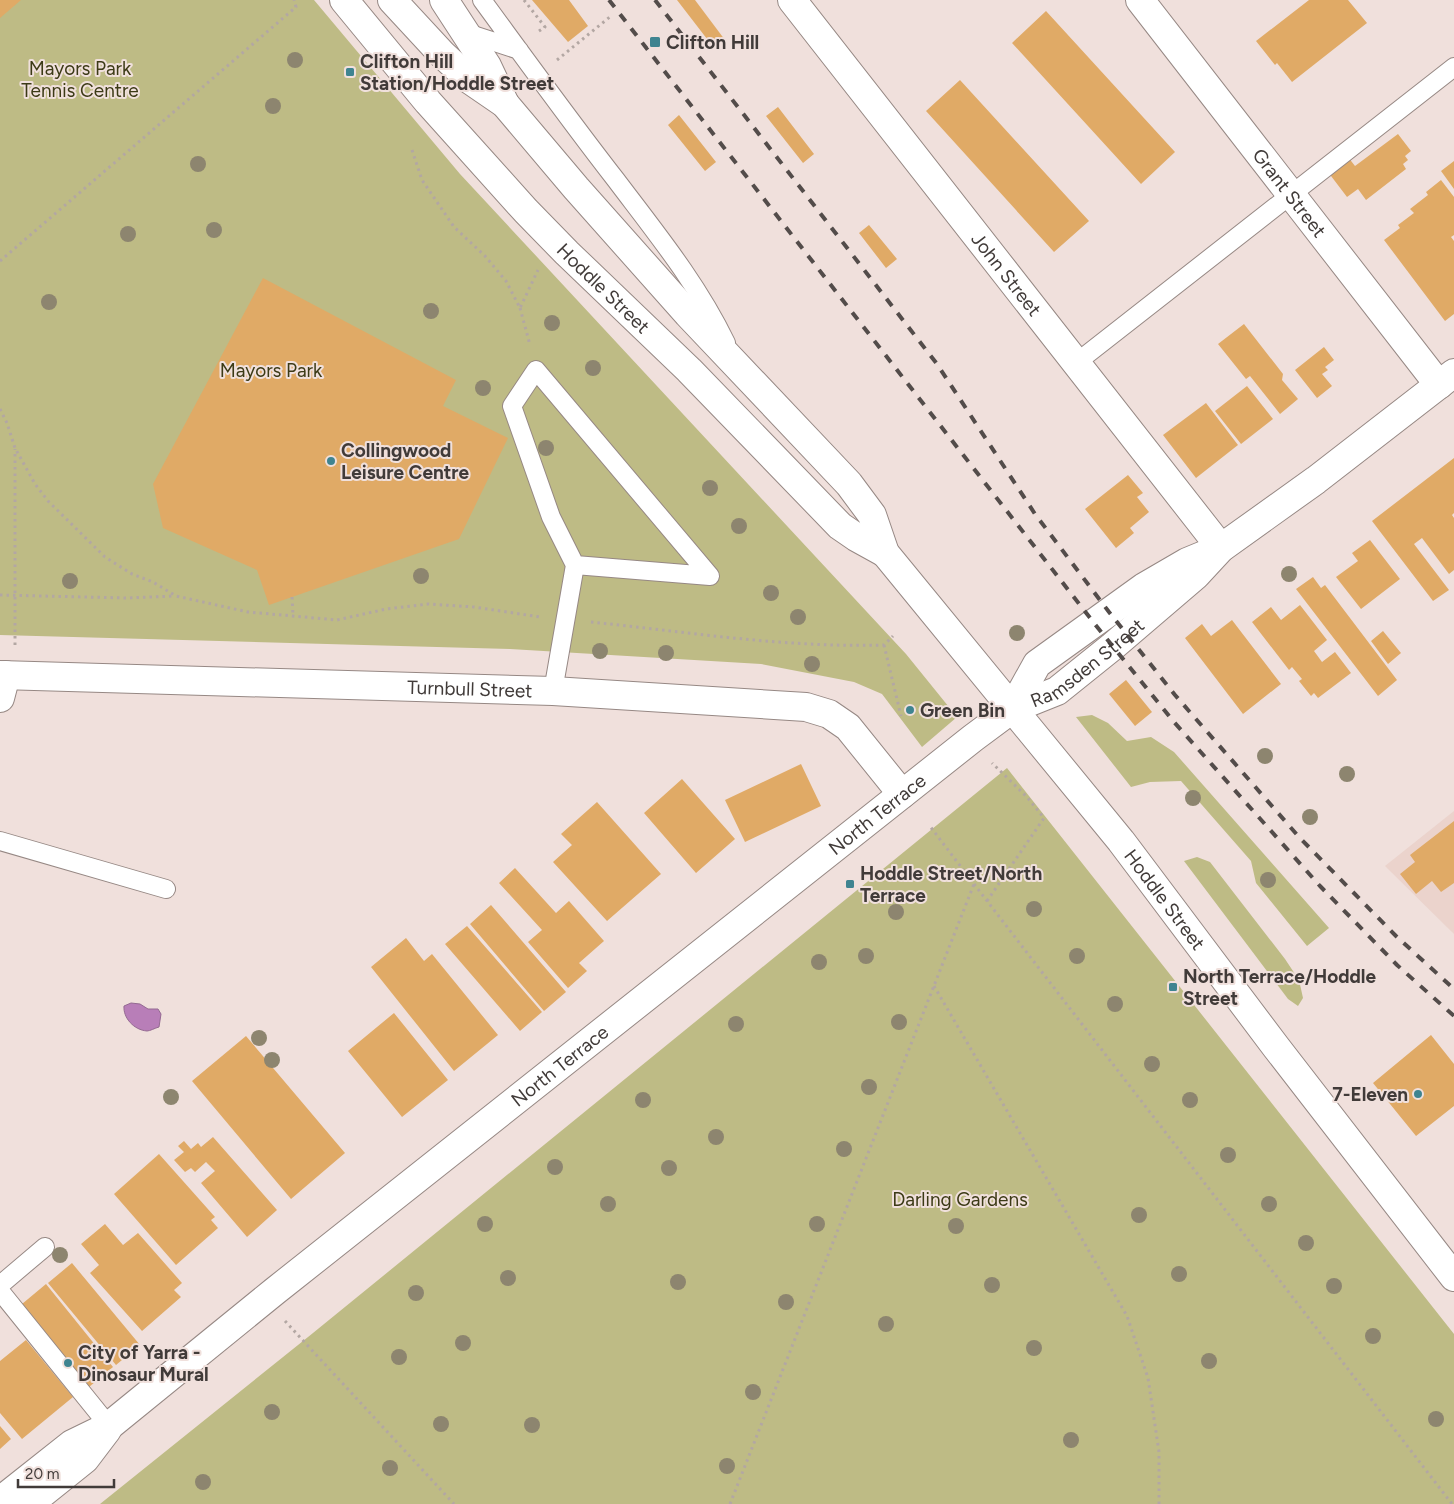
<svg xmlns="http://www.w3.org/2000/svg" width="1454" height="1504" viewBox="0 0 1454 1504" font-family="Figtree,sans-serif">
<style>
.built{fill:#ebd3cc}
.green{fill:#bebb85}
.water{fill:#b87eb8;stroke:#946a92}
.building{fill:#e0aa66}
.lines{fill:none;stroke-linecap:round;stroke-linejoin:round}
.lane-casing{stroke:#968884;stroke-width:20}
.street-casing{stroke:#968884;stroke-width:30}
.primary-casing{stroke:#968884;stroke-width:30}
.path{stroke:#b3a7a3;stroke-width:3;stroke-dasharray:2.5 4;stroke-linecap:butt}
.lane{stroke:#fff;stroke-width:18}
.street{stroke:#fff;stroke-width:28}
.primary{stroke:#fff;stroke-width:28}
.rail{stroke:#534c4a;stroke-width:4;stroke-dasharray:9 9;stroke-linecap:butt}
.tree{fill:#8d856f}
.poi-dot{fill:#3f8490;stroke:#f0e0dc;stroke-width:2}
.labels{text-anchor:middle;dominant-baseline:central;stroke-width:4;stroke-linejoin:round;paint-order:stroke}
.poi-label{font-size:19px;font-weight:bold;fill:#413b39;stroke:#f0e0dc;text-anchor:start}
.park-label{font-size:19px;fill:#3c3a16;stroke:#f0e0dc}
.street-label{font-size:19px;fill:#413b39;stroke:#f0e0dc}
</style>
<rect width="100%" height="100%" fill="#f0e0dc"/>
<path class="built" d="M1454,811V934L1385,866Z"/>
<path class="green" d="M0,0H314L460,174L906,654L957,717L922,747L882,694L854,682L761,664L510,649L0,635Z
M1092,715L1108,723L1127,741L1151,737L1174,752L1329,928L1307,946L1256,883L1251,861L1181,781L1150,782L1131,787L1076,717Z
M1007,768L1454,1334V1504H100L313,1333Z
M1197,857L1210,862L1285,959L1299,980L1303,998L1298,1006L1288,999L1184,861Z"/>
<path class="water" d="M131,1003L140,1004L148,1009H158L161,1014L159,1027C155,1028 150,1031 147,1031C134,1030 123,1018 124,1006Z"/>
<path class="building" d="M0,0H21L0,18Z
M532,0H569L588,26L568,42Z
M677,0H695L725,40L714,48Z
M1309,0H1348L1367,23L1292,82L1277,63L1275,65L1256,41Z
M1046,11L1175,152L1141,184L1012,43Z
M960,80L1089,221L1054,252L926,111Z
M778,107L814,154L803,163L766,116Z
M679,115L716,162L705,171L668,125Z
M1398,134L1411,151L1405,156L1408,160L1403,164L1406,169L1366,200L1358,189L1347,197L1328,172L1348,157L1355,166Z
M1454,161V189L1441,171Z
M1441,180L1454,197V235L1451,237L1454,241V314L1445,321L1384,240L1400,228L1398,225L1414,213L1410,209L1428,195L1426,192Z
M869,225L897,259L886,268L859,233Z
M263,278L456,380L443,406L508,438L459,539L269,605L257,570L163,528L153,484Z
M1244,324L1283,374L1282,380L1298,399L1280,414L1250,376L1246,379L1218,344Z
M1324,347L1334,360L1325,367L1328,370L1322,374L1332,386L1317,398L1295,370Z
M1247,386L1273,419L1241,444L1215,411Z
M1206,403L1238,445L1196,478L1163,435Z
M1454,458V513L1452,515L1454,518V570L1449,574L1422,538L1414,544L1449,590L1433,601L1372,521Z
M1128,475L1143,493L1137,497L1149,512L1130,528L1134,533L1116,548L1085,509Z
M1370,540L1400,579L1361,609L1336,577L1358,561L1352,553Z
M1313,577L1321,588L1325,585L1397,680L1378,696L1296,589Z
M1300,605L1327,640L1314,651L1322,662L1335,652L1351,673L1318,698L1314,693L1311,696L1299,681L1302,679L1292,667L1289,670L1252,622L1271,607L1281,620Z
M1232,620L1281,684L1243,714L1185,638L1202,624L1211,636Z
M1383,631L1401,653L1388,664L1371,641Z
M1126,680L1152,712L1135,726L1109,694Z
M801,764L821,806L745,842L725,800Z
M682,779L735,839L696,873L644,813Z
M597,802L661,874L607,921L553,862L572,845L561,834Z
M1454,821V883L1441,892L1432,881L1416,894L1400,874L1415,862L1410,855Z
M515,868L556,913L569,901L604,941L579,963L587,971L568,988L528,942L542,930L499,883Z
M491,905L566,992L544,1011L470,924Z
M467,926L542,1012L520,1031L445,944Z
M406,938L424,961L432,954L498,1035L454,1071L371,967Z
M394,1013L448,1080L402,1117L348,1051Z
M1431,1035L1454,1064V1106L1416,1136L1373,1083Z
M246,1036L345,1153L291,1199L192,1081Z
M213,1137L277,1210L247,1237L201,1183L215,1171L206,1162L195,1172L191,1168L185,1172L174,1160L184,1152L178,1146L184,1141L191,1149L198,1143L201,1147Z
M159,1154L215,1217L211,1220L218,1228L176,1265L114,1194Z
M105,1224L123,1245L138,1233L182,1283L174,1290L181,1297L142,1331L90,1273L99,1265L81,1244Z
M72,1263L140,1345L116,1365L48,1283Z
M46,1284L113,1367L89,1387L22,1304Z
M26,1340L73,1397L22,1439L0,1413V1361Z
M0,1426L11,1439L0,1449Z"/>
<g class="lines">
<g class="lane-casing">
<path id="lane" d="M482,0C526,60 570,121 616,180C656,233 697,283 726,343
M467,33L519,50
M1076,363L1454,67
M536,370L710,576L575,565L551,517L512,406Z
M553,691L575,565
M0,841L166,889
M0,1285L45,1247
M0,1291L109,1426"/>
</g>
<g class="street-casing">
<g id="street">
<path id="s1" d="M792,0L1221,548"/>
<path id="s2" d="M1140,0L1439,385"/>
<path id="s3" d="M0,675L553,691L806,707L829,714L848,727L902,794"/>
<path d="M0,698L6,675"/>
<path d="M1012,709L1037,664L1144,587L1187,562L1204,555"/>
<path id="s4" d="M0,1501L72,1444L109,1426L275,1291L973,738L1012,709L1057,691L1113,646L1196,575L1221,548L1316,480L1454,373"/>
<path d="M29,1504L85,1459L107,1430"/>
</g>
</g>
<g class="primary-casing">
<g id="primary">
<path id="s5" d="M344,0L428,102L526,211L567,253L689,370L840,526L856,537L885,553"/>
<path id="s6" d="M392,0L442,54L470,80L505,104L576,188L688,314L849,484L872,515L885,553L1121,841L1276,1047L1454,1277"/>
<path d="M444,0L487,66L505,104"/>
</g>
</g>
<path class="path" d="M524,0L545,27L536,33
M557,60L611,16
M412,150L422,180L454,227L485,256L506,281L520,308L538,270
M0,261L296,7L294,0
M520,308L530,345
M0,409L7,423L15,448L35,484L48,501L105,557L132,574L153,582L176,596L248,612L337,620L386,609L428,604L474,607L540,617
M0,595L127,598L174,596
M292,597L293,615
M591,622C687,632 787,648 884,645L893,636
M15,645V449
M884,645L901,716
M974,884L1452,1504
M987,901L1044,818L1027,797L992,763
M934,986L1127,1316L1148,1378L1159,1452V1504
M285,1321L454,1504
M730,1504L974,884L929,825"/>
<use href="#lane" class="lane"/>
<use href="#street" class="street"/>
<use href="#primary" class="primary"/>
<path class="rail" d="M609,0L1094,623L1174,722L1320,886L1397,965L1454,1016
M655,0L937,364L1035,514L1109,612L1175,695L1299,837L1396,936L1454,989"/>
</g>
<g class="tree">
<circle cx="295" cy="60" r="8"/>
<circle cx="273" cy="106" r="8"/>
<circle cx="198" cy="164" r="8"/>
<circle cx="214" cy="230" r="8"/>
<circle cx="128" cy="234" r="8"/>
<circle cx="49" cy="302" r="8"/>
<circle cx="431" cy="311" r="8"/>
<circle cx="552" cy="323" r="8"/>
<circle cx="593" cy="368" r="8"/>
<circle cx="483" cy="388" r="8"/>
<circle cx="546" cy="448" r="8"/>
<circle cx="710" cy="488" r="8"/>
<circle cx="739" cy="526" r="8"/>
<circle cx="1289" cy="574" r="8"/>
<circle cx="421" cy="576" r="8"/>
<circle cx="70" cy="581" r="8"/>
<circle cx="771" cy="593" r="8"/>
<circle cx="798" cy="617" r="8"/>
<circle cx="1017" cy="633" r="8"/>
<circle cx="600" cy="651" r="8"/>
<circle cx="666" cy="653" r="8"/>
<circle cx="812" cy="664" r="8"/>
<circle cx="1265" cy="756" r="8"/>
<circle cx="1347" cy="774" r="8"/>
<circle cx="1193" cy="798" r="8"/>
<circle cx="1310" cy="817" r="8"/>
<circle cx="1268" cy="880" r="8"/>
<circle cx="1034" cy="909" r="8"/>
<circle cx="896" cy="912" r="8"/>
<circle cx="866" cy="956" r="8"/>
<circle cx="1077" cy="956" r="8"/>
<circle cx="819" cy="962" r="8"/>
<circle cx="1115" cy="1004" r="8"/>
<circle cx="899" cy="1022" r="8"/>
<circle cx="736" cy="1024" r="8"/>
<circle cx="259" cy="1038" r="8"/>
<circle cx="272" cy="1060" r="8"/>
<circle cx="1152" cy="1064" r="8"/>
<circle cx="869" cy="1087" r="8"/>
<circle cx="171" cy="1097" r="8"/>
<circle cx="643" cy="1100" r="8"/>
<circle cx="1190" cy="1100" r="8"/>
<circle cx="716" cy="1137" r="8"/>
<circle cx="844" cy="1149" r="8"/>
<circle cx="1228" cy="1155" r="8"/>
<circle cx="555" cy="1167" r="8"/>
<circle cx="669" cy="1168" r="8"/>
<circle cx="608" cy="1204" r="8"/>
<circle cx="1269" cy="1204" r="8"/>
<circle cx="1139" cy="1215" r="8"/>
<circle cx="485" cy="1224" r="8"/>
<circle cx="817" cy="1224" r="8"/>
<circle cx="956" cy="1226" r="8"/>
<circle cx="1306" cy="1243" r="8"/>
<circle cx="60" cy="1255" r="8"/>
<circle cx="1179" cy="1274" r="8"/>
<circle cx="508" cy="1278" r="8"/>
<circle cx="678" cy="1282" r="8"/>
<circle cx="992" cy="1285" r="8"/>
<circle cx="1334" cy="1286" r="8"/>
<circle cx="416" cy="1293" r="8"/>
<circle cx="786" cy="1302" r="8"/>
<circle cx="886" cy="1324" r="8"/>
<circle cx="1373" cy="1336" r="8"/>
<circle cx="463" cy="1343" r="8"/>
<circle cx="1034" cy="1348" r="8"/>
<circle cx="399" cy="1357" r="8"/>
<circle cx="1209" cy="1361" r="8"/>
<circle cx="753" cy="1392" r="8"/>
<circle cx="272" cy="1412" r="8"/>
<circle cx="1436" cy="1419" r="8"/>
<circle cx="441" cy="1424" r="8"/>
<circle cx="532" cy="1425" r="8"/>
<circle cx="1071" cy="1440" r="8"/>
<circle cx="727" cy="1466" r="8"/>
<circle cx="390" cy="1468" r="8"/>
<circle cx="203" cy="1482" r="8"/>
</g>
<g class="poi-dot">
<rect x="649" y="36" width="12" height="12" rx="2.5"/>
<rect x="345" y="67" width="10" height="10" rx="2.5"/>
<circle cx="331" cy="461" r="5"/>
<circle cx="910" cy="710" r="5"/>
<rect x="845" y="879" width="10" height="10" rx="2.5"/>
<rect x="1168" y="982" width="10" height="10" rx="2.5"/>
<circle cx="1418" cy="1094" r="5"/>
<circle cx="68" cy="1363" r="5"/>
</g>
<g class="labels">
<g class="poi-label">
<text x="666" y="42">Clifton Hill</text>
<text x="360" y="61">Clifton Hill<tspan x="360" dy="22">Station/Hoddle Street</tspan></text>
<text x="341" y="450">Collingwood<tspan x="341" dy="22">Leisure Centre</tspan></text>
<text x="920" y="710">Green Bin</text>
<text x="860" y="873">Hoddle Street/North<tspan x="860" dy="22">Terrace</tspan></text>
<text x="1183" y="976">North Terrace/Hoddle<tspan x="1183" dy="22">Street</tspan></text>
<text x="1408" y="1094" text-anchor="end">7-Eleven</text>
<text x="78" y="1352">City of Yarra -<tspan x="78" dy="22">Dinosaur Mural</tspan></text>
</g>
<g class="park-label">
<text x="80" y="68">Mayors Park<tspan x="80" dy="22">Tennis Centre</tspan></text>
<text x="271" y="370">Mayors Park</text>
<text x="960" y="1199">Darling Gardens</text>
</g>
<g class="street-label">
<text stroke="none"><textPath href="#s2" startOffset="244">Grant Street</textPath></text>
<text stroke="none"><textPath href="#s1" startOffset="348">John Street</textPath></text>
<text stroke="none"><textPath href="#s5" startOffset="388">Hoddle Street</textPath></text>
<text stroke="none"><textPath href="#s4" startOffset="1375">Ramsden Street</textPath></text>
<text stroke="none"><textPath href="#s3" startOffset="470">Turnbull Street</textPath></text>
<text stroke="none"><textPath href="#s4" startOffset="1115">North Terrace</textPath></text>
<text stroke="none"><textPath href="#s6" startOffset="1191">Hoddle Street</textPath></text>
<text stroke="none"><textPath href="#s4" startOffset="710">North Terrace</textPath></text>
</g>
</g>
<path d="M18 1479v8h96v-8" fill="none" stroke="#413b39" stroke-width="2.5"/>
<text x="25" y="1479" font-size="15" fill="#413b39" stroke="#f0e0dc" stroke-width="4" paint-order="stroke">20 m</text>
</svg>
